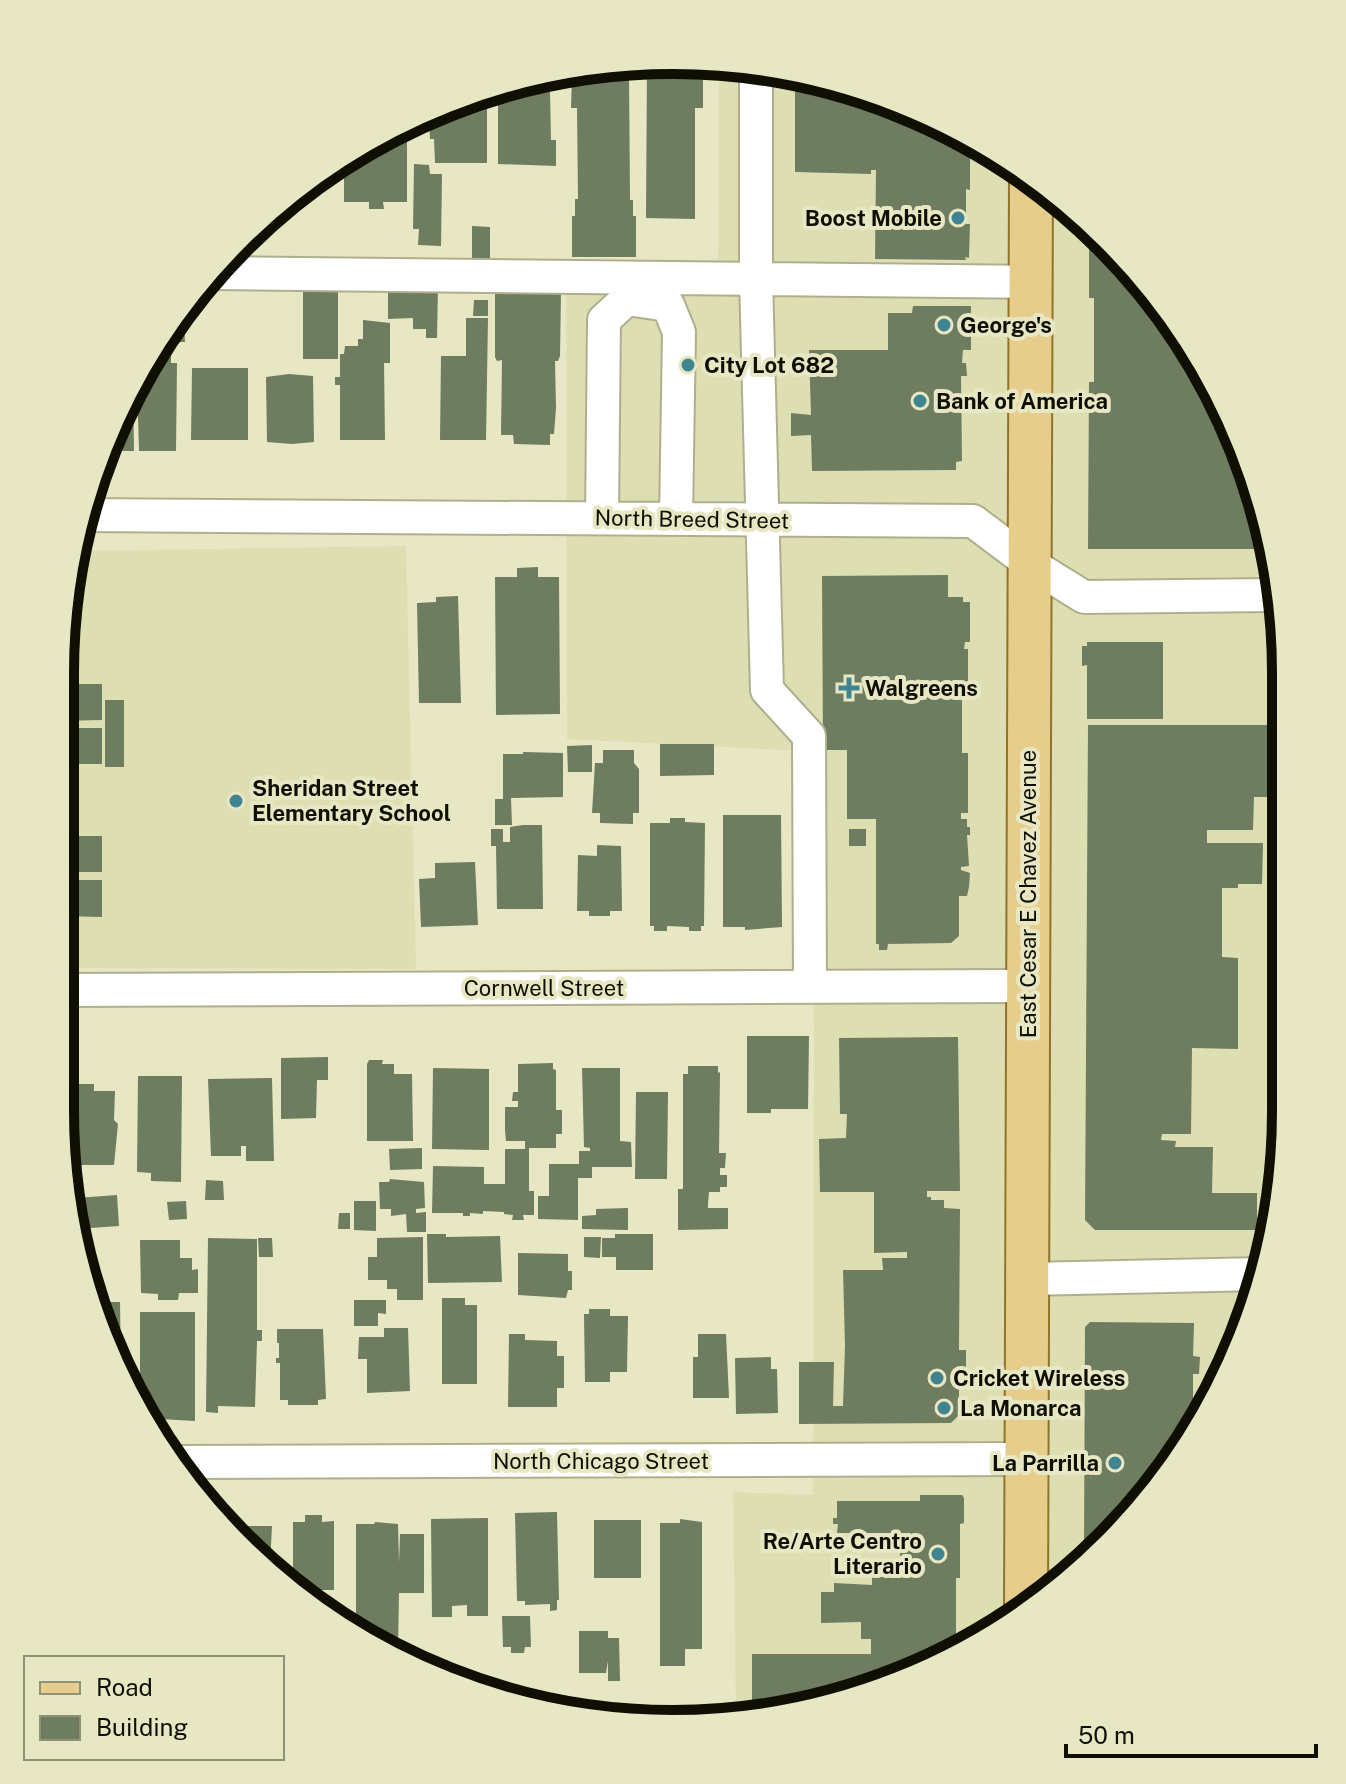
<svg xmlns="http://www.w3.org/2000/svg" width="1346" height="1784" viewBox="0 0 1346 1784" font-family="'Public Sans',sans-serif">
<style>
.built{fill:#dedeb3}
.building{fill:#6e7c5f}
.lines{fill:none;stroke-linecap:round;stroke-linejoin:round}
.minor-casing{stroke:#afaf8d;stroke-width:36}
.major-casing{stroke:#90742a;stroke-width:46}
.minor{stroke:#fff;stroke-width:32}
.major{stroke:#e6cd8c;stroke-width:42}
.poi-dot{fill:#3f8490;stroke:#e7e7c4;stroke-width:3}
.labels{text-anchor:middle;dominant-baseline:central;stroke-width:8;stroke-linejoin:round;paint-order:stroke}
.poi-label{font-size:22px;font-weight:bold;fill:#0f0f04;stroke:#e7e7c4;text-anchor:start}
.street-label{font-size:22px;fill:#0f0f04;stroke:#e7e7c4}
.rim{fill:none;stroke:#0f0f04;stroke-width:10}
</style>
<rect width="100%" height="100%" fill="#e7e7c4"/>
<path class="built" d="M719,65L792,72L907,106L1013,163L1106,239L1182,332L1253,476L1270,546L1278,1201L1253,1308L1204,1418L1134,1516L1014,1620L870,1691L736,1718L733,1492L813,1495L814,1023L801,751L567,739L566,289L718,265Z
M406,546L416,969L60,968L61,633L75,551Z"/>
<path class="building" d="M673,60L703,63V108H695V219L646,218L647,63Z
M639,63V74H629L630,200H633V216H636V257H572V216H575V199H578L577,108H571L572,75H565V71Z
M795,73L907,106L965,138V146H970V190L966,189V224H970L969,258L965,257L966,260L875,259L876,170H871V174L795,172Z
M498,92H550L551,140H556V166L498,164Z
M469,97H483V106H487V163H435L434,139H430L429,119H434V109Z
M407,123V202H383L384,209H369V202H344V157Z
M414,164L429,165L430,174H442L441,246L418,245L419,229H413Z
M472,226L490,227V263H472Z
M1089,226L1106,239L1182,332L1253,476L1271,549H1088L1089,382H1094V298H1089Z
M293,284H338V359H303V292H293Z
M388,284H438L437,338H426V329H413V318L388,319Z
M495,292L561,293L560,356L558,361H555L556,408L554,434H550V445L514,444L513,435H501L502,360L497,361L495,357Z
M474,300H488V316H473Z
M183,305L185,342H160L168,330Z
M913,306H971V350H963L962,363H966L967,376H961L962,461L956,462V470L812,471L811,435L791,436V413L811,415L809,350H888V313H912Z
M466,318H488L486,440H440L441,356H466Z
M363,320L390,323V363H384L385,440H340V385H335V377H340V354H344L345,346H358V339H363Z
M154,352H171V363H177L176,451H139L137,380Z
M192,368H248V440H191Z
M289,374L313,376L314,442L292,444L267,442L266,377Z
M133,385L134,451H105L123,401Z
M538,567V577H559L560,714L496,715L495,577H517V568Z
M948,575V597H963V602H970V642H965L964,649H968V690H962V753H968V813H961V819H967V827H970V835H967L969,866L961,867V870L970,873L969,887L967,896H959V936L951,943L888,944L887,950H879V944H876V819H847V750H823L822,576Z
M458,596L461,703H419L417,603L436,602V597Z
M1087,642H1163V719H1087V665L1082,666V646H1087Z
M1275,656H1281V713H1272V694H1276Z
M61,684H102V720L61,721Z
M105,700H124V767H105Z
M1088,725H1281V755H1277V797H1254L1253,830H1207V843H1263L1262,884H1238V888H1222V957L1238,958V1049L1192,1048L1191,1134H1162L1161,1140L1176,1141L1175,1147H1213L1212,1193H1257V1230H1095L1085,1220Z
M61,728H102V764H61Z
M660,744H714V775L660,776Z
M592,745V772H568L567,746Z
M603,750H634V763L639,769V813H633V824L600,823V813H592L595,763H603Z
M523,752L563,753V797L511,798L512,825H495V799H503V754H523Z
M723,815H781L782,927L745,930V927H723Z
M670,818H685V822L705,823L704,926H701V931H689V927L667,926V931H654V926H650V823H670Z
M523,825H542L543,909H497L496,846H491V829H503V842H510V827Z
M849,829H866V846H849Z
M61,836H102V872H61Z
M597,845L621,846L622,911H610V916H589V911H577L578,855L597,856Z
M475,862L478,925L421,927L419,879L435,878V863Z
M61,880H102V917L61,916Z
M747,1036H809L808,1109H771V1113H747Z
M958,1037L960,1191H927V1197H931V1200H944V1208L960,1209L959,1350H966V1368H959V1415L951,1423L799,1424V1362H834L833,1406H843L845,1346L843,1270H883L882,1258H907V1252L874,1253V1192H820L819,1139L846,1138L847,1114H840L839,1038Z
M68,1039V1073H60V1040Z
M328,1057V1080H317L316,1118L281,1119V1058Z
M369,1060H383L382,1064H394V1074H412L413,1141H367V1064Z
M553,1063V1069L556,1070V1110H562V1134H556V1148H529V1191H534V1215H523L524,1220H512L513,1215L504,1214V1212L483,1211V1214L470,1213V1216H463V1213H432L433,1166L484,1167V1184H505V1149H525V1141H506L505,1130V1107H518V1101H512L513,1092H518V1064Z
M688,1066H718V1073L720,1072L719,1153H726L725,1168H720V1175H727V1187H720V1192H709L708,1204V1208H728V1229L678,1230V1189H683V1074H688Z
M433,1068L489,1069V1150L432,1149Z
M582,1068H620V1141L631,1142L632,1167H592V1178H578V1220L538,1219V1196H549V1164H579V1151H590V1148L584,1147Z
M138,1076H182L181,1182L151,1181V1173L137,1172Z
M272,1078L274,1161H246V1146H241V1156H211L208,1079Z
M65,1084H94V1091H115L114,1120L118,1124L114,1165H67Z
M636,1092H668L667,1179H635Z
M422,1148V1169L390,1170L389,1149Z
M390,1179L424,1182L425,1208L416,1209V1213L426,1212V1232H407L406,1214L391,1216V1209H380L379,1182H389Z
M206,1180L223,1181L224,1200H205Z
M70,1189H76V1198L117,1195L119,1226L76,1229Z
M186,1201L187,1219L169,1220L167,1202Z
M354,1201H376V1231L354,1230Z
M628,1208V1230L582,1229V1216L596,1215V1209Z
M339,1213H350V1229H338Z
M427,1234H446V1237L500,1236L502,1282L428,1283Z
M615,1234H653V1270H616V1257H602V1238H615Z
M423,1237V1300H397V1289H387V1280H368V1257H377V1238Z
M584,1237H601L600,1258L584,1257Z
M208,1238L257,1239V1330H262V1341H257L255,1407L218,1406V1413L206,1412Z
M258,1238H272L273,1257H259Z
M140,1240H180V1258H192V1270L198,1269V1293H179L178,1300H158V1294L141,1293Z
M92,1252V1271L82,1272L79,1253Z
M518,1253L568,1254V1271H572V1290H568L566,1298L518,1295Z
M93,1298L109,1299V1302H120L121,1367Z
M442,1298H465V1305H477V1384H442Z
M354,1300H386V1314L378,1313V1326H354Z
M589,1309H610V1316H628L627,1372H610V1382H585L584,1314H589Z
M140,1312H195V1421L142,1418L140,1412Z
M1090,1322L1194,1323L1193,1356L1200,1357L1199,1374H1193V1401H1204V1417L1195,1429H1184V1445L1134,1516L1088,1555H1084L1085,1327Z
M384,1328H408L410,1391L367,1393V1359H358L359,1337H384Z
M277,1329H323L326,1399L318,1400V1405H288V1400H280V1363H276V1358H279V1343H277Z
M509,1334H525V1340L557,1341V1356H564V1388H557V1407H508Z
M698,1334H726L729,1398H693V1357H698Z
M771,1357V1369H777L778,1413L736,1414L735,1358Z
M920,1495H962L964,1498V1523L960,1524V1578H956V1649L870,1691L752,1715V1654H871V1639H861V1622L821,1623V1592H834V1583L872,1585V1577H903V1556H900V1537H904V1533H837L838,1524H833V1518H837V1501H920Z
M557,1512L559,1600H557V1610L550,1611V1604L525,1605V1601H517L515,1513Z
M305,1515H322V1522L334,1521V1590H303L289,1580V1567H293V1522H305Z
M488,1518V1616H467V1605L452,1606V1617H432L431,1519Z
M680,1519L702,1522V1649H685V1666H660V1523H680Z
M594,1520H641V1578H594Z
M375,1522L398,1524L399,1563L400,1534H424V1593H399L398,1651H388L356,1628V1524H374Z
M244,1526H272L270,1566L240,1545L232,1534H244Z
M502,1616H530L531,1647H525L524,1653H511V1647H503Z
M579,1631H608V1638H619L620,1681H608V1661L606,1673H579Z
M396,1657H424V1668L401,1661Z
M439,1664H457V1679L439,1673Z
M533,1693H553V1712L518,1700H533Z"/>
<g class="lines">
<g class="minor-casing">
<path id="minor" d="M756,68V279L767,690L809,736L810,987
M215,273L1030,282
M81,515L973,521L1029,563L1084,597L1281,595
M602,518L604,320L627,299L668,305L679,332L676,519
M60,990L1028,986
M1027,1279L1261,1274
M176,1462L1026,1459"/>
</g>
<g class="major-casing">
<path id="major" d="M1026,1610L1031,177"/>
</g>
<use href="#minor" class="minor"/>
<use href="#major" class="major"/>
</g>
<g class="poi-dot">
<circle cx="958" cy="218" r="8"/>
<circle cx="944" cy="325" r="8"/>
<circle cx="688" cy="365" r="8"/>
<circle cx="920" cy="401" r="8"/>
<path d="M845 676h8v8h8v8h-8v8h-8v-8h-8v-8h8z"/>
<circle cx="236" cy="801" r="8"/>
<circle cx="937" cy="1378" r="8"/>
<circle cx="944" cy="1408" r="8"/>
<circle cx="1115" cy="1463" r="8"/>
<circle cx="938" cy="1554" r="8"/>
</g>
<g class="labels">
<g class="poi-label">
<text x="942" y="218" text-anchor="end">Boost Mobile</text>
<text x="960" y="325">George's</text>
<text x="704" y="365">City Lot 682</text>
<text x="936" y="401">Bank of America</text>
<text x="865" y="688">Walgreens</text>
<text x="252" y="788">Sheridan Street<tspan x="252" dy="25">Elementary School</tspan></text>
<text x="953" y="1378">Cricket Wireless</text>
<text x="960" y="1408">La Monarca</text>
<text x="1099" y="1463" text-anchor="end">La Parrilla</text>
<text x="922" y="1541" text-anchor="end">Re/Arte Centro<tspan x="922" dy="25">Literario</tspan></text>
</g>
<g class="street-label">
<text transform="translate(692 519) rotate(1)">North Breed Street</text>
<text transform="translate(1028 894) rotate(-90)">East Cesar E Chavez Avenue</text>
<text x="544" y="988">Cornwell Street</text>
<text x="601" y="1461">North Chicago Street</text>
</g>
</g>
<path d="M0 0H1346V1784H0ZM673 74H673A599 599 0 0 1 1272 673V1111A599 599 0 0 1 673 1710H673A599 599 0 0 1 74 1111V673A599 599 0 0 1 673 74Z" fill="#e7e7c4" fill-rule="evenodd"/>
<path class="rim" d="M673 74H673A599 599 0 0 1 1272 673V1111A599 599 0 0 1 673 1710H673A599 599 0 0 1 74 1111V673A599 599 0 0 1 673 74Z"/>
<rect x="24" y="1656" width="260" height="104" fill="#e7e7c4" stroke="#919177" stroke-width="2"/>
<rect x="40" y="1682" width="40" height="12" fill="#e6cd8c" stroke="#919177" stroke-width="2"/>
<text x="96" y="1696" font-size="24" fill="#0f0f04">Road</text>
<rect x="40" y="1716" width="40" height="24" fill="#6e7c5f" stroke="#919177" stroke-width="2"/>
<text x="96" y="1736" font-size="24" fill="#0f0f04">Building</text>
<path d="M1066 1744v12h250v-12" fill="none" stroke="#0f0f04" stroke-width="4"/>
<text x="1078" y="1744" font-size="24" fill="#0f0f04" stroke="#e7e7c4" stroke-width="6" paint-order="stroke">50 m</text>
</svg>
